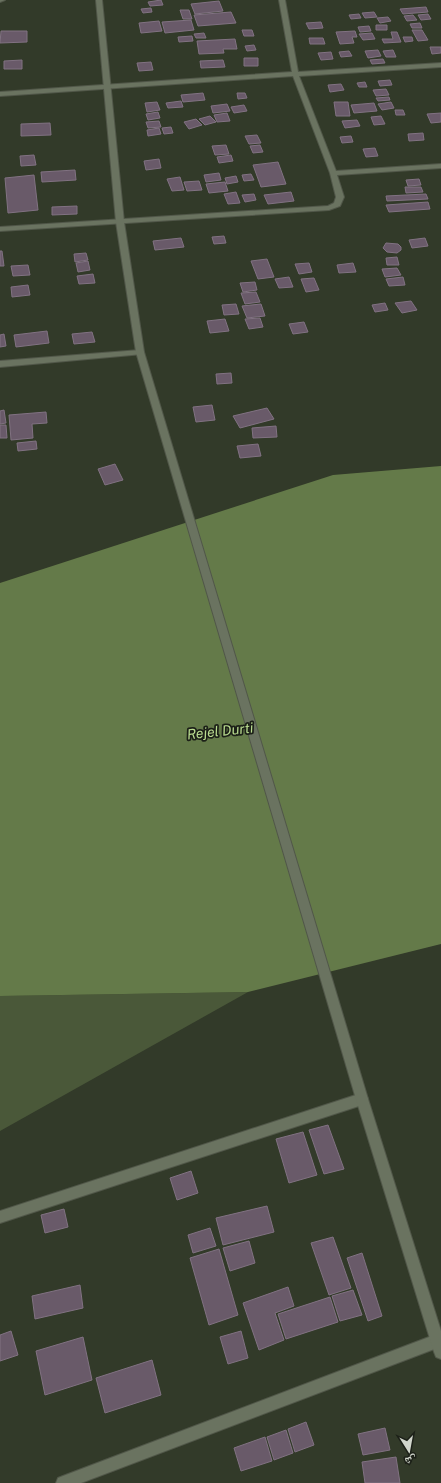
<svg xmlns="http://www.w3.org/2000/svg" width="441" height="1483" viewBox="0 0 441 1483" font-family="'Public Sans','Noto Naskh Arabic',sans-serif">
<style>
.green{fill:#4a5839}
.water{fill:#647a49}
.building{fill:#695a69;stroke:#817282}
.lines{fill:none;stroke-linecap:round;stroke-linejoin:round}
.street-casing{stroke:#515749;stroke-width:2}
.secondary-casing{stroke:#515749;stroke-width:2}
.street{fill:#6a7360;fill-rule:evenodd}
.secondary{fill:#6a7360;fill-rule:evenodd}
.labels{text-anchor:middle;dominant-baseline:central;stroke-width:3.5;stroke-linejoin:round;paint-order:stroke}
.water-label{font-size:14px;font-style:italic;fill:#b9db8f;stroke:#1c2018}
</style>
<rect width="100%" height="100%" fill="#323a29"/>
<path class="green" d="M248,992L0,1131V996Z"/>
<path class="water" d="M441,466V944L248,992L0,996V583L333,475Z"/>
<path class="building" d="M161,0L163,5L150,6L148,2Z
M219,1L223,11L195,14L191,4Z
M426,7L428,12L403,14L400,9Z
M151,8L152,12L143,13L141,9Z
M180,10H189L192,19H183Z
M231,12L236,23L198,26L194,15Z
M374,12L377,17L365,18L362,13Z
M359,14L361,18L351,19L349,15Z
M428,14L431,19L421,20L418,15Z
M413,15L417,20L407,21L404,16Z
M388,17L391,21L380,23L377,18Z
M191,20L194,30L165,33L162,22Z
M159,21L162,31L141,33L139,23Z
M321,22L323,28L309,29L306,23Z
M420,23L422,28H412L410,24Z
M376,25H387V30H376Z
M369,26L371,31L360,32L358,27Z
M242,30H252L254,36H244Z
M412,30H422L428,40L418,41Z
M1,31H27V42L0,43Z
M355,31L357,37H352L354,43L340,44L336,32Z
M391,32H397L401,42L384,43L382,39H393Z
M204,33L206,38H196L194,34Z
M372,33L375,39L363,40L359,34Z
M192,36L193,41L179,42L178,37Z
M403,37H412L413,41L405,42Z
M309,38H323L325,44H310Z
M235,39L237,49H223L224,53L199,54L197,41Z
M254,45L256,50L247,51L245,46Z
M430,47H441V53L432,54Z
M378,50L381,56L368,58L365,51Z
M393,50L396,57H386L383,51Z
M349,51L352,56L341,57L339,52Z
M331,52L333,59L321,60L318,53Z
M244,58H258V66H244Z
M383,59L385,63L372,64L370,60Z
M22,60V69H4V61Z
M223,60L225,67L201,68L200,61Z
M151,62L153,70L139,71L137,63Z
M390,80L392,85L380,86L378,81Z
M365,82L367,87H359L357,83Z
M341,84L344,90L330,92L328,85Z
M386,89L389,95L376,96L373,90Z
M203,93L205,100L183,102L181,95Z
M237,93H245L247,98L238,99Z
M389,97L390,100L378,101L376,98Z
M181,101L183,107L168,108L166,103Z
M157,102L160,110L147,112L145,103Z
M334,102H348L350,116H336Z
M391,102L394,108L382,110L378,104Z
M374,103L377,111L354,113L351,105Z
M227,104L230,111L213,113L211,106Z
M244,105L247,111L234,113L231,107Z
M395,110H403L405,115H396Z
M158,112L160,118L148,120L146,114Z
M227,113L230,121L217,122L214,115Z
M441,113V122L431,123L427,114Z
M210,116L216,122L205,125L199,119Z
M381,116L385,124L374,125L371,117Z
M196,119L202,125L189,129L184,122Z
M357,120L360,126L345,128L342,121Z
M159,121L161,127L148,128L146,122Z
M50,123L51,135L21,136V124Z
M171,127L173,133L164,134L162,128Z
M159,128L161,134L148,136L147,130Z
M423,133L424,140L409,141L408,134Z
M257,135L261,143L249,144L245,136Z
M351,136L353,142L342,143L340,137Z
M226,145L229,154L215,155L212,146Z
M260,145L263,152L253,153L250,146Z
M375,148L378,156L366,157L363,149Z
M34,155L36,165L21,166L20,156Z
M231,155L233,161L219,163L217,157Z
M159,159L161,168L146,170L144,161Z
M278,162L286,184L261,187L253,165Z
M75,170L76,180L42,182L41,172Z
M219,173L221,180L206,182L204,175Z
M251,174L254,180L244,181L242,175Z
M34,175L38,210L8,213L5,178Z
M236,176L238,182L227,184L225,178Z
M180,177L184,190L172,191L167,179Z
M419,179L421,185L408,186L406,180Z
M199,181L202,190L187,191L184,182Z
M225,182L228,191L209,193L206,184Z
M405,187H421L423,192L406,193Z
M236,192L240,203L228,204L224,194Z
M291,192L294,201L268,204L264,195Z
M254,194L256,200L245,202L242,195Z
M426,194L428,199L387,201L386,196Z
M428,202L430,209L389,212L386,205Z
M77,206V214L52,215V207Z
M224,236L226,243L214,244L212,237Z
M181,238L184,247L155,250L153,241Z
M425,238L428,246L412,248L409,240Z
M386,243L398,244L401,247V250L397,253L387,252L383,248Z
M0,251H2L4,266H0Z
M86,253L88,260L75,262L74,254Z
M397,257L399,265H387L386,258Z
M267,259L274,277L258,279L251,261Z
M88,261L90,270L78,272L76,263Z
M309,263L312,272L299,274L295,264Z
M353,263L356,272L339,273L337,265Z
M28,265L30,275L13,276L11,266Z
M397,268L401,275L385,277L382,269Z
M93,274L95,283L79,284L77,276Z
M289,277L293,287L279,288L275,279Z
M403,277L405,285L389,286L386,279Z
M314,278L319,290L306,292L301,279Z
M255,282L257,290L243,292L240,283Z
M28,285L30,295L12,297L11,287Z
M256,292L260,302L245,304L241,293Z
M411,301L417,310L402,313L395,303Z
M385,303L388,310L375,312L372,305Z
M236,304L239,314L224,315L222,305Z
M261,304L265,316L247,318L242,306Z
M260,318L263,327L249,329L245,319Z
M225,319L229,331L210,333L207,321Z
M304,322L308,332L293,334L289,324Z
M47,331L49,343L16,347L14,335Z
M92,332L95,342L74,344L72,334Z
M4,334L6,346L0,347V335Z
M231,373L232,383L217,384L216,374Z
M212,405L215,420L196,422L193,407Z
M267,408L274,419L240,428L233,416Z
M4,410L6,423L0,424V411Z
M46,412L47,423L32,424L33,438L11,440L9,415Z
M0,425H6L7,438H0Z
M276,426L277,437L253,438L252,428Z
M36,441L37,449L18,451L17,443Z
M258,444L261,456L240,458L237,446Z
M115,464L123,480L105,485L98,469Z
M328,1125L344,1169L324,1174L309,1130Z
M303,1132L317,1175L289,1183L276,1139Z
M191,1171L198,1193L177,1200L170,1178Z
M267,1206L274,1232L223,1245L216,1218Z
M64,1209L68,1227L45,1233L41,1215Z
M210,1228L216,1246L193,1253L188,1235Z
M333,1237L351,1288L329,1295L311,1243Z
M249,1241L255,1263L230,1271L223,1248Z
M219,1249L238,1315L209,1325L190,1258Z
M362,1253L382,1316L368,1321L347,1258Z
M80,1285L83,1308L35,1319L32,1296Z
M288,1287L294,1306L275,1313L284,1340L259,1350L243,1303Z
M353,1290L362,1315L340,1321L332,1296Z
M330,1297L338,1322L286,1339L278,1314Z
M11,1331L18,1355L0,1361V1335Z
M241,1331L248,1358L228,1364L220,1337Z
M83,1337L92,1380L45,1395L36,1351Z
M152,1360L161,1395L105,1413L96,1378Z
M306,1422L314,1445L295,1452L288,1429Z
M385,1428L390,1450L363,1455L358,1434Z
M286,1430L293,1453L274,1460L267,1437Z
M265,1437L272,1461L241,1471L234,1448Z
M396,1457L400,1483H365L362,1462Z"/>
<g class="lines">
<g class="street-casing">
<path id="street" d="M0,0H5L0,2Z
M279,0H285L298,72L441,63V67L299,76L336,171L441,164V168L337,175L344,197L340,206L329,210L0,231V227L328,206L334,203L336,197L330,173L293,76L0,96V92L292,72Z
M140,350L144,352L143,354L0,367V361Z
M362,1093L366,1095L368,1099L366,1103L362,1105L0,1223V1211Z
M437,1334L441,1336V1346L437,1348L81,1483H56L58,1478L63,1476Z"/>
</g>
<g class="secondary-casing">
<path id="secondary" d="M96,0H102L124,222L144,352L368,1099L441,1331V1359L436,1357L434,1352L356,1099L136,352L116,222Z"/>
</g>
<use href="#street" class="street"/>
<use href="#secondary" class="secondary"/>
</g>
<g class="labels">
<g class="water-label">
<text transform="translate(220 731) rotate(-6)">Rejel Durti</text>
</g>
</g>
<g transform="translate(409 1451) rotate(169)" stroke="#1c2018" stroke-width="3" paint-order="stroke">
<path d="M0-3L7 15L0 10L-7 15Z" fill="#d1d6cc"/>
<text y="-6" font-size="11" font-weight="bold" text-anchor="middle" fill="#d1d6cc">ش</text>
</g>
</svg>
